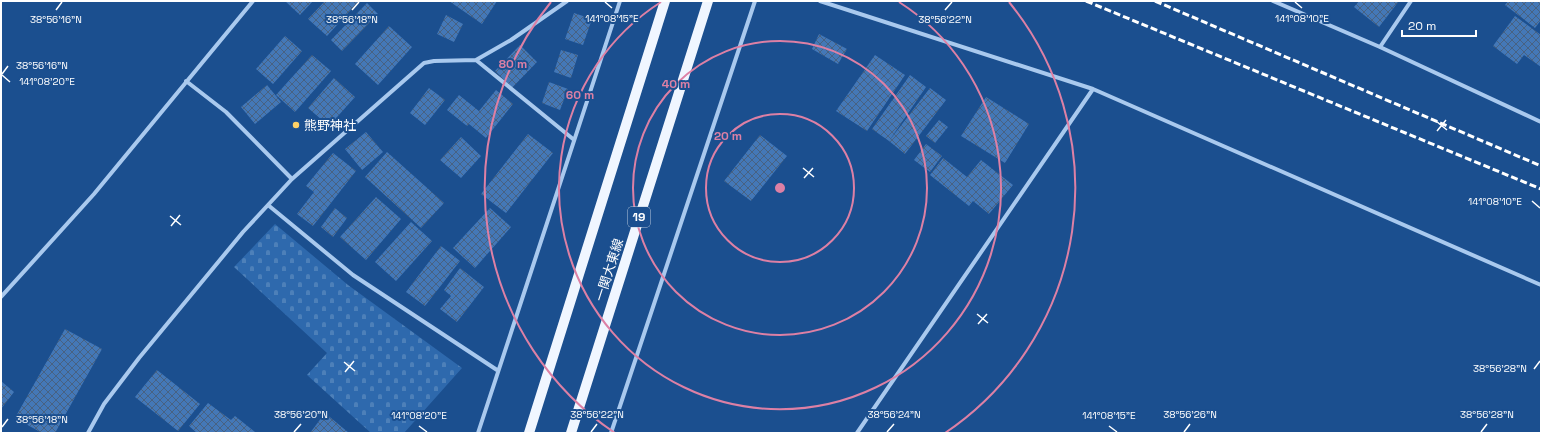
<svg xmlns="http://www.w3.org/2000/svg" width="1542" height="434" viewBox="0 0 1542 434" font-family="'Space Grotesk','Noto Sans JP',sans-serif">
<style>
.cemetery{fill:url(#cemetery-stones)}
.building{fill:url(#building-cross-hatch)}
.lines{fill:none;stroke-linecap:round;stroke-linejoin:round}
.minor{stroke:#a9c9ee;stroke-width:4}
.primary{stroke:#f0f6ff;stroke-width:10}
.rail{stroke:#fff;stroke-width:3;stroke-dasharray:7 3;stroke-linecap:butt}
.ticks{fill:none;stroke:#fff;stroke-width:1.5}
.ring{fill:none;stroke:#dd80a5;stroke-width:2}
.poi-dot{fill:#ffd166;stroke:#1b4f8f;stroke-width:1.5}
.labels{text-anchor:middle;dominant-baseline:central;stroke-width:4;stroke-linejoin:round;paint-order:stroke}
.shield{fill:#1b4f8f;stroke:#bbcadd;stroke-width:1}
.shield-label{font-size:12px;font-weight:bold;fill:#fff}
.poi-label{font-size:13px;fill:#fff;stroke:#1b4f8f;text-anchor:start}
.street-label{font-size:13px;fill:#fff;stroke:#1b4f8f}
.ticks-label{font-size:10px;text-anchor:middle;fill:#fff;stroke:#1b4f8f;stroke-width:4;stroke-linejoin:round;paint-order:stroke}
.centre{fill:#dd80a5;stroke:#1b4f8f;stroke-width:2}
.ring-label{font-size:12px;text-anchor:middle;font-weight:bold;fill:#dd80a5;stroke:#1b4f8f;stroke-width:4;stroke-linejoin:round;paint-order:stroke}
</style>
<defs>
<pattern id="cemetery-stones" width="16" height="16" patternUnits="userSpaceOnUse"><rect width="16" height="16" fill="#2e69ad"/><path d="M2 7V4a2 2 0 0 1 4 0v3zM10 15v-3a2 2 0 0 1 4 0v3z" fill="#4d80b9"/></pattern>
<pattern id="building-cross-hatch" width="8" height="8" patternUnits="userSpaceOnUse"><rect width="8" height="8" fill="#4478b7"/><path d="M0 0l8 8M0 8l8-8" fill="none" stroke="#486282"/></pattern>
</defs>
<rect width="100%" height="100%" fill="#1b4f8f"/>
<path class="cemetery" d="M275,224L348,285L462,368L404,433H371L307,375L327,353L234,267Z"/>
<path class="building" d="M285,1H313L300,15Z
M325,1H359L327,36L308,19Z
M449,1H497L482,24Z
M1359,1H1399L1379,27L1354,7Z
M1508,1H1541V20L1535,28L1505,5Z
M367,3L378,14L342,51L331,40Z
M574,13L592,19L583,45L565,39Z
M446,15L463,24L454,42L437,34Z
M1515,16L1541,35V67L1524,55L1517,64L1493,46Z
M389,26L412,47L378,85L355,64Z
M819,34L847,49L838,64L812,49Z
M285,36L302,51L273,84L256,69Z
M520,45L537,62L512,88L495,71Z
M561,50L578,55L571,78L554,72Z
M312,55L331,71L295,112L276,95Z
M875,55L905,75L867,131L836,111Z
M910,75L926,87L889,141L872,129Z
M334,78L355,97L329,126L308,108Z
M549,82L568,89L560,110L542,103Z
M267,85L281,102L255,124L241,107Z
M429,88L445,100L425,125L410,113Z
M930,88L946,100L905,154L889,141Z
M496,90L513,104L486,138L469,124L467,126L447,110L459,95L479,111Z
M986,97L1029,124L1005,163L961,136Z
M939,120L948,127L935,143L926,136Z
M366,132L383,152L362,170L345,149Z
M528,134L553,153L506,213L481,194Z
M760,135L787,156L751,201L724,181Z
M461,137L481,156L461,178L440,160Z
M926,144L942,156L930,172L914,160Z
M387,152L444,203L421,228L365,177Z
M333,153L356,171L313,226L297,214L314,192L306,186Z
M943,158L967,177L981,160L1013,185L989,214L973,201L969,206L930,175Z
M376,197L401,219L366,260L340,237Z
M335,208L347,218L333,237L321,227Z
M490,208L511,227L475,268L453,248Z
M411,222L432,241L396,281L375,262Z
M441,246L460,261L425,306L406,292Z
M460,268L484,287L457,322L440,309L451,296L444,290Z
M65,329L102,349L55,433H42L15,418Z
M157,370L200,404L178,431L135,397Z
M1,381L14,392L1,409Z
M208,403L231,420L235,416L255,432L197,433L189,426Z
M325,413L349,433H310Z"/>
<g class="lines">
<path class="minor" d="M820,1L1093,89L1541,285
M1273,1L1380,47L1541,122
M1380,47L1411,1
M476,60L573,139
M186,81L226,112L292,179
M268,205L353,275L497,370
M1,297L94,194L253,1
M88,433L104,404L139,358L243,232L292,179L424,63L434,61L476,60L511,40L567,1
M478,433L620,1
M611,433L755,1
M857,433L1093,89"/>
<path class="primary" d="M529,433L665,1
M571,433L708,1"/>
<path class="rail" d="M1086,1L1541,189
M1155,1L1541,166"/>
</g>
<path class="ticks" d="M605,2L612,8M1295,2L1302,8M56,10L62,2M352,10L359,2M945,10L952,2M2,74L8,66M2,75L10,82M1436,121L1447,130M1437,131L1446,120M803,168L814,177M804,178L813,168M1532,201L1540,208M170,216L181,225M171,226L180,215M977,314L988,323M978,324L987,314M344,362L355,371M1534,369L1540,361M345,372L354,361M419,426L427,432M1109,426L1117,432M2,427L8,419M294,432L301,424M591,432L597,424M887,432L894,424M1184,432L1190,424M1481,432L1487,424"/>
<g class="ring">
<circle cx="780" cy="188" r="74"/>
<circle cx="780" cy="188" r="147"/>
<path d="M899 2A221 221 0 1 1 661 2"/>
<path d="M615 433A295 295 0 0 1 551 2M1009 2A295 295 0 0 1 945 433"/>
</g>
<circle class="poi-dot" cx="296" cy="125" r="4"/>
<g class="labels">
<rect class="shield" x="628" y="207" width="22" height="20" rx="3"/>
<g class="shield-label">
<text x="639" y="217">19</text>
</g>
<g class="poi-label">
<text x="304" y="125">熊野神社</text>
</g>
<g class="street-label">
<text transform="translate(609 270) rotate(-72)">一関大東線</text>
</g>
</g>
<g class="ticks-label">
<text x="612" y="22">141°08'15"E</text>
<text x="1302" y="22">141°08'10"E</text>
<text x="56" y="23">38°56'16"N</text>
<text x="352" y="23">38°56'18"N</text>
<text x="945" y="23">38°56'22"N</text>
<text x="42" y="69">38°56'16"N</text>
<text x="47" y="85">141°08'20"E</text>
<text x="1495" y="205">141°08'10"E</text>
<text x="1500" y="372">38°56'28"N</text>
<text x="301" y="418">38°56'20"N</text>
<text x="597" y="418">38°56'22"N</text>
<text x="894" y="418">38°56'24"N</text>
<text x="1190" y="418">38°56'26"N</text>
<text x="1487" y="418">38°56'28"N</text>
<text x="419" y="419">141°08'20"E</text>
<text x="1109" y="419">141°08'15"E</text>
<text x="42" y="423">38°56'18"N</text>
</g>
<circle cx="780" cy="188" r="6" class="centre"/>
<g class="ring-label">
<text x="513" y="68">80 m</text>
<text x="676" y="88">40 m</text>
<text x="580" y="99">60 m</text>
<text x="728" y="140">20 m</text>
</g>
<rect width="1542" height="434" fill="none" stroke="#ffffff" stroke-width="4"/>
<path d="M1402 30v6h74v-6" fill="none" stroke="#ffffff" stroke-width="2"/>
<text x="1408" y="30" font-size="12" fill="#ffffff" stroke="#1b4f8f" stroke-width="3" paint-order="stroke">20 m</text>
</svg>
